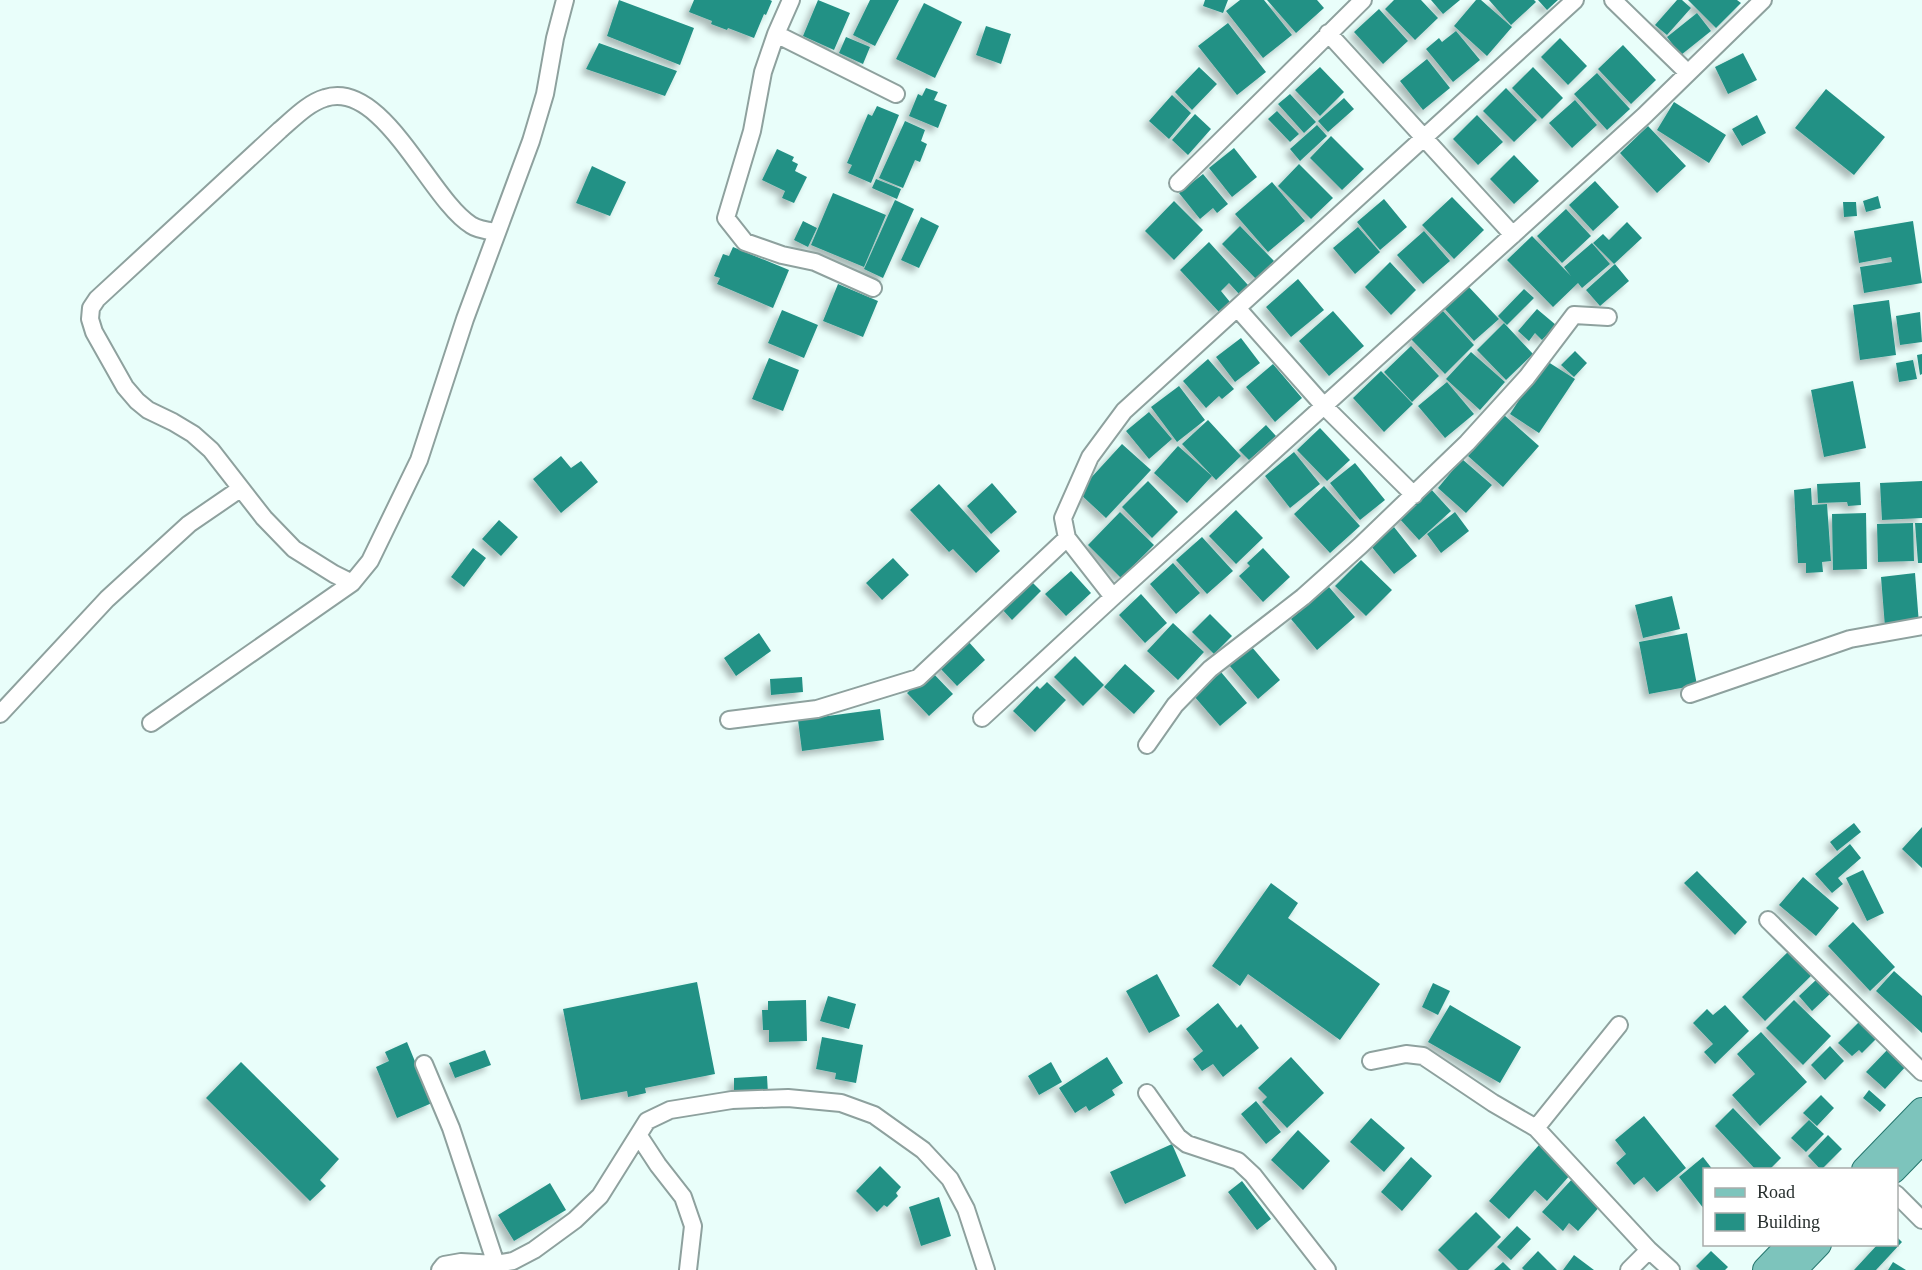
<svg xmlns="http://www.w3.org/2000/svg" width="1922" height="1270" viewBox="0 0 1922 1270" font-family="'Times New Roman',serif">
<style>
.building{fill:#249185;filter:url(#shadow)}
.lines{fill:none;stroke-linecap:round;stroke-linejoin:round}
.minor-casing{stroke:#8ea19e;stroke-width:20}
.primary-casing{stroke:#26766e;stroke-width:28}
.minor{stroke:#fff;stroke-width:16}
.primary{stroke:#7dc4bc;stroke-width:26}
</style>
<defs>
<filter id="shadow"><feDropShadow dx="-5" dy="5" stdDeviation="3" flood-color="#0004"/></filter>
</defs>
<rect width="100%" height="100%" fill="#e9fefa"/>
<path class="building" d="M619,0L694,28L680,65L607,36Z
M694,0H770L772,1L766,15L764,14L754,38L728,28L727,30L711,24L712,21L689,12Z
M818,0L850,13L834,50L803,36Z
M870,0H899L875,46L853,35Z
M1205,0H1228L1223,13L1203,6Z
M1240,0H1264L1292,35L1263,58L1226,11Z
M1267,0H1317L1324,8L1296,33Z
M1394,0H1421L1438,18L1415,40L1385,9Z
M1431,0H1460L1443,14Z
M1476,0H1481L1512,27L1487,56L1454,26Z
M1489,0H1534L1536,2L1511,25Z
M1538,0H1558L1547,10Z
M1677,0H1682L1691,8L1667,35L1655,25Z
M1688,0H1737L1741,3L1716,28Z
M924,3L962,22L935,78L896,59Z
M1379,9L1408,41L1383,64L1354,32Z
M1697,13L1711,31L1681,55L1667,37Z
M1228,23L1266,72L1237,95L1198,46Z
M986,26L1011,34L1001,64L976,55Z
M1456,31L1480,60L1453,82L1426,49L1439,38L1442,42Z
M846,37L870,47L863,64L839,53Z
M1560,38L1587,66L1568,85L1541,57Z
M599,43L677,71L665,96L586,69Z
M1623,45L1656,80L1631,104L1598,69Z
M1743,53L1757,80L1728,94L1715,67Z
M1427,59L1450,88L1423,110L1400,81Z
M1199,67L1217,84L1192,110L1175,92Z
M1320,67L1344,92L1320,116L1295,90Z
M1533,67L1563,98L1542,119L1512,88Z
M1597,73L1630,109L1607,130L1574,94Z
M926,88L938,92L934,100L947,105L938,128L909,116L918,94L922,96Z
M1506,88L1537,120L1514,142L1483,111Z
M1826,89L1885,137L1854,175L1795,128Z
M1290,94L1316,122L1304,133L1278,104Z
M1172,95L1191,113L1169,139L1149,121Z
M1344,98L1354,109L1328,132L1318,121Z
M1575,100L1597,125L1572,148L1549,123Z
M1674,102L1726,135L1709,163L1657,130Z
M877,106L899,115L871,183L848,173L852,165L847,163L868,114L872,116Z
M1277,111L1299,134L1290,142L1268,119Z
M1195,114L1211,129L1188,155L1172,140Z
M1477,115L1503,142L1478,165L1453,139Z
M1757,115L1766,133L1742,146L1732,129Z
M905,121L925,130L921,141L927,144L920,162L915,160L903,188L879,178Z
M1317,125L1327,136L1300,161L1290,149Z
M1648,126L1686,166L1657,193L1620,153Z
M1331,136L1364,169L1342,190L1310,158Z
M1234,148L1257,177L1232,197L1209,168Z
M777,149L794,157L792,161L798,164L795,171L807,177L794,203L782,198L785,191L762,180Z
M1514,155L1539,181L1514,204L1490,179Z
M1299,164L1333,198L1311,219L1278,186Z
M592,166L626,182L610,216L576,203Z
M1203,174L1228,204L1217,213L1213,208L1200,219L1179,193Z
M876,179L901,189L897,199L872,188Z
M1595,181L1619,207L1593,231L1569,205Z
M1272,182L1305,221L1268,252L1235,214Z
M833,193L886,215L864,267L811,245Z
M1878,196L1881,208L1866,212L1863,201Z
M1452,197L1484,230L1454,259L1422,225Z
M1384,199L1407,227L1380,250L1357,222Z
M895,200L914,209L883,278L864,269Z
M1174,201L1203,230L1174,260L1145,231Z
M1843,202H1856L1857,216L1844,217Z
M1566,209L1591,236L1562,263L1537,236Z
M921,217L939,226L919,268L901,260Z
M803,221L817,228L808,247L794,240Z
M1913,221L1922,283L1864,293L1860,267L1892,262L1891,257L1859,263L1854,231Z
M1627,222L1642,238L1614,264L1593,243L1603,234L1609,240Z
M1240,226L1274,261L1256,279L1222,244Z
M1358,227L1380,252L1355,274L1333,248Z
M1424,231L1450,261L1423,284L1397,255Z
M1532,236L1571,276L1564,267L1592,243L1610,264L1582,288L1578,283L1553,307L1507,260Z
M1209,242L1248,285L1239,294L1229,283L1221,291L1230,302L1219,312L1180,270Z
M733,247L789,270L773,308L717,284L720,278L714,276L723,254L729,256Z
M1390,262L1416,290L1391,315L1365,287Z
M1615,264L1629,281L1600,306L1586,290Z
M1298,279L1324,310L1291,337L1266,307Z
M838,284L878,301L863,337L823,321Z
M1467,285L1499,319L1474,341L1443,307Z
M1524,289L1534,298L1507,325L1498,316Z
M1889,300L1896,355L1860,360L1853,305Z
M1537,309L1556,325L1542,340L1535,333L1529,341L1518,331Z
M782,310L818,325L804,358L768,343Z
M1442,310L1474,345L1445,374L1411,339Z
M1333,311L1364,346L1329,376L1299,341Z
M1920,312L1922,342L1900,345L1896,316Z
M1504,323L1533,354L1506,380L1477,350Z
M1241,338L1260,363L1235,382L1216,357Z
M1411,346L1439,376L1412,402L1384,372Z
M1575,351L1587,363L1574,377L1561,365Z
M1471,352L1505,382L1480,410L1446,379Z
M1922,354V374L1920,375L1917,355Z
M769,358L799,370L783,411L752,399Z
M1208,359L1234,389L1222,399L1219,396L1206,408L1183,381Z
M1545,360L1575,379L1539,433L1510,414Z
M1913,360L1917,379L1899,382L1896,363Z
M1273,364L1302,398L1275,422L1246,387Z
M1381,371L1413,404L1384,432L1353,398Z
M1853,381L1866,448L1824,457L1811,390Z
M1447,382L1474,414L1445,438L1418,406Z
M1179,386L1205,420L1177,442L1151,407Z
M1149,412L1172,439L1149,459L1126,431Z
M1504,415L1539,446L1503,487L1468,456Z
M1208,420L1241,456L1216,480L1182,444Z
M1266,425L1276,436L1249,460L1239,450Z
M1320,428L1350,460L1327,481L1297,450Z
M1122,444L1151,470L1106,518L1078,492Z
M1178,446L1212,476L1187,503L1154,473Z
M1294,452L1320,484L1290,508L1265,476Z
M561,456L571,468L581,461L598,482L561,513L533,479Z
M1462,459L1492,485L1466,513L1438,488Z
M1355,463L1385,500L1360,520L1330,483Z
M1148,481L1178,512L1152,538L1122,507Z
M1922,481V518L1882,520L1880,483Z
M1860,482L1861,505L1848,506L1847,502L1818,503L1817,484Z
M992,483L1017,512L991,534L967,506Z
M939,484L1000,551L976,573L953,549L949,552L910,510Z
M1324,486L1360,526L1330,553L1294,514Z
M1430,488L1451,511L1419,540L1398,517Z
M1811,488L1812,505L1827,504L1831,561L1822,562L1823,572L1806,573V563H1798L1794,490Z
M1236,510L1263,538L1236,564L1209,536Z
M1120,512L1154,545L1121,578L1088,545Z
M1455,512L1469,531L1441,553L1427,534Z
M1866,513L1867,569L1833,570L1832,514Z
M499,520L518,537L501,556L482,539Z
M1913,523L1914,561L1878,562L1877,524Z
M1915,523H1922V563H1918Z
M1394,527L1417,556L1394,574L1371,546Z
M1202,537L1233,571L1207,594L1176,560Z
M473,548L486,558L464,587L451,577Z
M1263,548L1290,577L1263,602L1239,576L1250,566L1247,563Z
M893,558L909,575L882,600L866,583Z
M1361,560L1392,590L1366,616L1335,586Z
M1173,563L1200,593L1176,614L1150,584Z
M1071,571L1091,593L1066,616L1045,594Z
M1915,573L1919,624L1885,627L1881,577Z
M1030,580L1041,591L1012,620L1001,608Z
M1329,587L1355,617L1317,650L1291,619Z
M1141,594L1167,623L1145,643L1119,615Z
M1672,596L1680,629L1643,638L1635,605Z
M1210,614L1232,636L1214,654L1192,632Z
M1173,623L1204,652L1178,680L1147,651Z
M759,633L771,651L736,676L724,658Z
M1687,633L1697,685L1649,694L1639,642Z
M967,640L985,660L957,686L939,667Z
M1251,646L1280,680L1258,699L1229,665Z
M1075,656L1104,685L1083,706L1054,677Z
M1125,664L1155,691L1134,714L1104,687Z
M931,671L953,694L929,716L907,693Z
M1221,672L1247,703L1220,726L1194,696Z
M802,677L803,692L771,695L770,679Z
M1047,682L1066,700L1035,732L1013,711L1037,686L1040,689Z
M880,709L884,740L802,751L798,720Z
M1854,823L1861,832L1837,851L1830,842Z
M1922,827V868L1902,849Z
M1850,844L1861,858L1838,878L1843,884L1832,893L1815,874Z
M1863,870L1884,913L1867,921L1846,878Z
M1697,871L1747,922L1735,935L1684,883Z
M1803,877L1839,908L1816,936L1779,905Z
M1271,883L1298,903L1288,918L1380,984L1340,1040L1248,974L1240,986L1212,966Z
M1853,922L1895,967L1870,991L1828,946Z
M1792,948L1815,972L1765,1021L1742,997Z
M1894,971L1922,996V1033L1876,991Z
M1157,974L1180,1016L1149,1033L1126,991Z
M1817,979L1831,993L1812,1011L1799,996Z
M697,982L715,1074L645,1088L646,1093L628,1097L627,1091L581,1100L563,1009Z
M1433,983L1450,991L1438,1015L1422,1007Z
M828,996L856,1004L849,1029L820,1021Z
M806,1000L807,1041L769,1042V1030H763L762,1010H768V1001Z
M1794,1000L1831,1036L1803,1065L1766,1028Z
M1218,1003L1237,1028L1241,1024L1259,1048L1223,1077L1213,1064L1202,1071L1193,1059L1203,1051L1186,1029Z
M1450,1005L1521,1047L1500,1083L1428,1042Z
M1725,1005L1749,1031L1715,1064L1704,1052L1713,1044L1693,1023L1707,1009L1713,1015Z
M1862,1019L1879,1036L1862,1053L1859,1050L1852,1056L1838,1043Z
M1761,1032L1807,1082L1760,1126L1732,1095L1755,1074L1737,1054Z
M822,1037L863,1045L856,1083L835,1079L836,1073L816,1069Z
M407,1042L432,1103L397,1118L376,1067L389,1061L385,1052Z
M1830,1046L1844,1061L1825,1080L1811,1065Z
M1890,1047L1908,1064L1885,1089L1866,1072Z
M485,1050L491,1065L455,1078L449,1063Z
M1107,1057L1123,1083L1112,1090L1115,1095L1089,1111L1086,1106L1075,1113L1059,1088Z
M1291,1057L1324,1093L1287,1128L1262,1102L1267,1097L1258,1088Z
M241,1062L339,1159L320,1180L326,1186L310,1201L206,1098Z
M1051,1062L1062,1082L1039,1095L1028,1076Z
M767,1076L768,1094L734,1095V1078Z
M1869,1090L1886,1105L1880,1112L1863,1098Z
M1821,1095L1834,1108L1817,1126L1803,1113Z
M1256,1101L1281,1132L1266,1144L1241,1114Z
M1733,1108L1781,1158L1769,1170H1756L1715,1126Z
M1644,1116L1686,1168L1657,1192L1644,1177L1634,1185L1616,1163L1626,1154L1615,1140Z
M1371,1118L1405,1148L1384,1172L1350,1142Z
M1809,1120L1824,1134L1806,1152L1791,1138Z
M1298,1130L1330,1161L1303,1190L1271,1160Z
M1828,1135L1842,1149L1821,1170L1808,1156Z
M1172,1144L1186,1176L1125,1204L1110,1172Z
M1539,1145L1571,1174L1547,1201L1535,1190L1509,1219L1489,1201Z
M1411,1157L1432,1176L1402,1211L1381,1192Z
M1703,1157L1713,1170H1704V1209L1679,1177Z
M880,1166L901,1187L896,1193L898,1196L887,1207L884,1205L877,1212L856,1191Z
M1573,1178L1602,1204L1578,1231L1569,1223L1563,1231L1542,1212Z
M1242,1181L1271,1219L1257,1230L1228,1192Z
M550,1183L566,1210L514,1241L498,1215Z
M939,1197L951,1236L921,1246L909,1207Z
M1476,1212L1501,1237L1468,1270H1458L1438,1250Z
M1517,1226L1531,1239L1511,1260L1497,1247Z
M1896,1236L1902,1242L1876,1270H1854L1878,1244H1896Z
M1538,1251L1557,1270H1524L1522,1268Z
M1711,1251L1728,1267L1725,1270H1700L1696,1266Z
M1574,1255L1594,1270H1563Z
M1503,1262L1511,1270H1494Z
M1893,1262L1906,1270H1888Z"/>
<g class="lines">
<g class="minor-casing">
<path id="minor" d="M791,0L776,34L763,72L752,131L726,218L745,242L782,255L815,262L873,288
M1613,0L1688,73
M1328,33L1513,235
M776,34L896,94
M1178,183L1363,0
M1238,309L1324,406L1414,495
M352,583L334,574L294,549L264,518L211,450L193,434L173,422L148,410L137,401L125,387L94,332L90,319L91,308L97,299L280,130C293,119 308,103 325,98C383,79 430,200 471,225C478,230 489,231 497,232
M1113,597L1067,538L1063,518L1090,457L1124,411L1575,0
M1690,694L1850,639L1922,626
M0,714L107,599L189,524L240,489
M982,718L1113,597L1644,116L1763,0
M729,720L817,709L918,678L1067,538
M151,723L352,583L370,561L419,460L465,319L531,141L545,94L555,38L565,0
M1147,745L1175,705L1210,669L1303,597L1360,546L1467,443L1527,377L1574,315L1608,317
M1768,920L1922,1072
M1371,1061L1406,1054L1423,1056L1493,1103L1536,1128L1649,1250L1671,1270
M424,1064L451,1128L496,1264
M1147,1093L1178,1137L1187,1144L1238,1161L1253,1175L1327,1270
M1536,1128L1619,1025
M639,1136L658,1165L683,1197L693,1226L688,1270
M1896,1194L1922,1220
M440,1270L444,1265L461,1262L496,1264L513,1261L534,1250L575,1220L600,1196L647,1121L670,1110L732,1100L788,1098L841,1103L874,1115L923,1150L950,1179L966,1209L986,1270
M1629,1270L1649,1250"/>
</g>
<g class="primary-casing">
<path id="primary" d="M1865,1170L1922,1111
M1893,1170L1922,1140
M1766,1270L1791,1244
M1793,1270L1818,1244"/>
</g>
<use href="#minor" class="minor"/>
<use href="#primary" class="primary"/>
</g>
<rect x="1703" y="1168" width="195" height="78" fill="#ffffff" stroke="#a9acab" stroke-width="1.5"/>
<rect x="1715" y="1188" width="30" height="9" fill="#7dc4bc" stroke="#a9acab" stroke-width="1.5"/>
<text x="1757" y="1198" font-size="18" fill="#272f2e">Road</text>
<rect x="1715" y="1213" width="30" height="18" fill="#249185" stroke="#a9acab" stroke-width="1.5"/>
<text x="1757" y="1228" font-size="18" fill="#272f2e">Building</text>
</svg>
